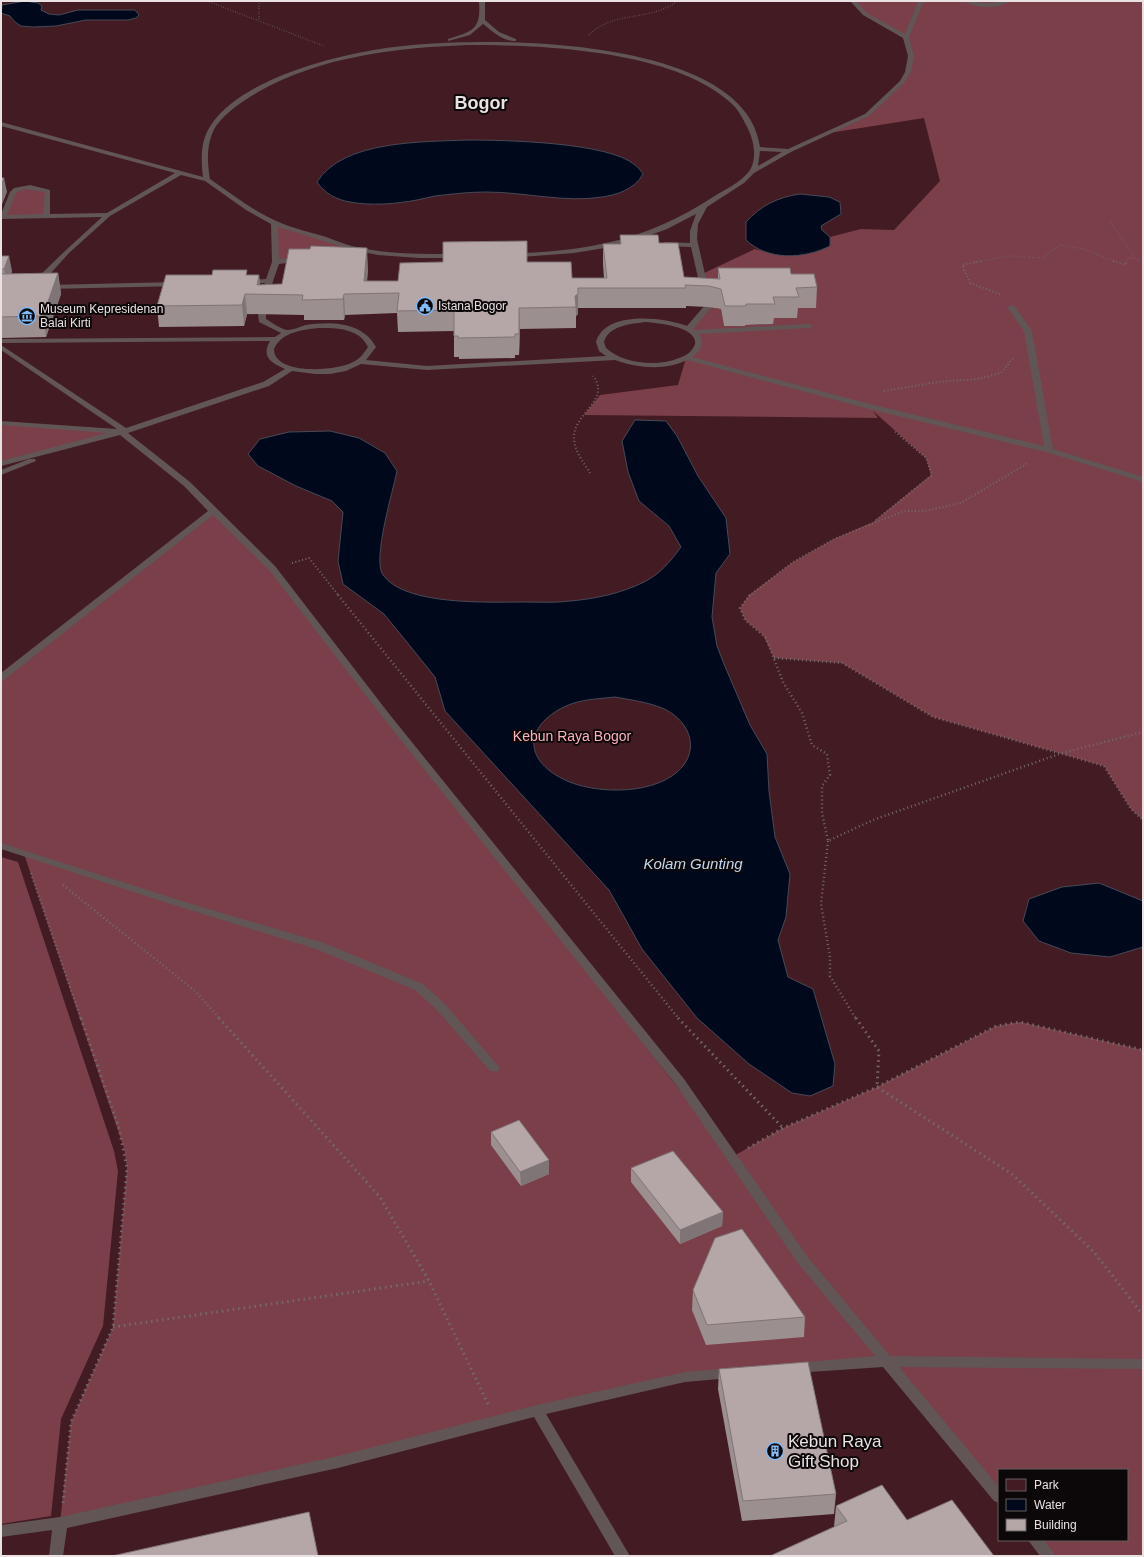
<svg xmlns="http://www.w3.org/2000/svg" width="1144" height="1557" viewBox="0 0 1144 1557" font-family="Arial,sans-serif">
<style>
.green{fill:#431b22;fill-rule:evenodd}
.forest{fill:#7a3f49}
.water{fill:#00091c;stroke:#464a57;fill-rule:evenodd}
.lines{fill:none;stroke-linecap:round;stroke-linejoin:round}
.path-far3{stroke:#746a6b;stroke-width:1.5;stroke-dasharray:0.5 2;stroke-linecap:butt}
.path-far2{stroke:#746a6b;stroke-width:2;stroke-dasharray:1 2.5;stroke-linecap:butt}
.path-far1{stroke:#746a6b;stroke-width:2.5;stroke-dasharray:1 3;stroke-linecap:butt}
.path{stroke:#746a6b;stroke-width:3;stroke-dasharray:1.5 4;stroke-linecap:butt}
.lane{fill:#625556;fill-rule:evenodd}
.wall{fill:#9c8f90}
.shaded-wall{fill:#7f7476}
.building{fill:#b5a6a8;stroke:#7f7476}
.labels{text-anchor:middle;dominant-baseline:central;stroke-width:4;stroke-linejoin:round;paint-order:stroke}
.far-poi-label{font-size:12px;fill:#e9e1e2;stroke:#0c0708;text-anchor:start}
.park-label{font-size:14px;fill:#fdb1bb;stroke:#0c0708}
.water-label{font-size:15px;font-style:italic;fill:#bfd8f2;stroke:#0c0708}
.near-poi-label{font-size:17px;fill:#e9e1e2;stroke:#0c0708;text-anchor:start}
.far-town-label{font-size:18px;font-weight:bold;fill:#e9e1e2;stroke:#0c0708}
</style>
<rect width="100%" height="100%" fill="#261b1c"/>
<path class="green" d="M1,1H1143V1556H1ZM999,1470H1127V1540H999Z"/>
<path class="forest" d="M853,1H1143V820L1131,809L1104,766L933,717L842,663L774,658L763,635L745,620L740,608L749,595L793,562L834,539L873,522L931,475L926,458L873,411L878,418L584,415L600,395L678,385L686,358L699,346L689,329L708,307L721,309L724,326L773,324L719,300L702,274L755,249C781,257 805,259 830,246V237L861,229L894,230L940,181L924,118L829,133L867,115L902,82L910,65L906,37L865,14Z
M21,188L48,191L46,216L3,217L13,192Z
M274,223L365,251L276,262Z
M1,423L122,432L1,464Z
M213,511L272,568L732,1157L783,1128L877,1087L996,1026L1020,1022L1143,1050V1556H1049L1035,1540H1127V1470H999V1497L885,1361L685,1377L60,1523L71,1422L113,1327L127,1168L124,1148L24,854L1,846V678Z
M1,857L18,862L114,1151L118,1171L103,1326L61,1419L51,1516L1,1524Z"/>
<path class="water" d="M25,1L38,3L42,6L41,10L49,14L59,15L78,10H135L139,15L136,18L128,20H86L56,26L33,27L21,26L15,22L10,16L1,13L2,5Z
M467,140C503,140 609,142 635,165C638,167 641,171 643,174C635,189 617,195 602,197C565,203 524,192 486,192C469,192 452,194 435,196C429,197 423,199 417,200C396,204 371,206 350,202C337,200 324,193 317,182C343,140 423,142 467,140Z
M800,194L829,197L840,202L841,214L821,226L822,230L830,237V246C804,259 768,261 746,240V222C760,206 778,197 800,194Z
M635,420L666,421L677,436L698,476L726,518L730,554L716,573L712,617L717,646L724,664L750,725L767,754L769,791L775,837L790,874L786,917L778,940L788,977L813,989L835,1064L833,1086L810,1096L792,1093L749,1064L697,1018L642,949L609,890L445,711L435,677L406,641L384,614L343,584L338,561L343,512L332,501L296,486L258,466L248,454L260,439L289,432L330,431L359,438L385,453L397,471C393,491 372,560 383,575C405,606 489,602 525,602C540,602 555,603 570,601C595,599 622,593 644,582C660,574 670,562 681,547L669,526L639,501L628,472L622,441ZM615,697C631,700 647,702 662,708C686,718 700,744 683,766C659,796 594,795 563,779C523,759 525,726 564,707C580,699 598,699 615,697Z
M1099,883L1143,901V947L1110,957L1071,953L1039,941L1023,921L1029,899L1062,887Z"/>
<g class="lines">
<path class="path-far3" d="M207,1L324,46
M259,1V21
M589,35C613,10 651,22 677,1
M1111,223L1135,258L1143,262
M975,262L1010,256L1042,258L1060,245L1087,250L1115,262
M1126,262L1128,258H1135"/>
<path class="path-far2" d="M981,261L962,265L970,283L1002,295
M1113,261L1125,265L1127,261
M884,391L938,382L978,379L1001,373L1014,357
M590,473C584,463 575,452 574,439C572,414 612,400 593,376
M876,520L932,475L926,458L893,430
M292,563L309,558L339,596
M749,596L793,562L834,539L904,511H924L961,503L1028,463"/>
<path class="path-far1" d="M338,595L679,1019
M750,595L740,608L745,620L766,638L783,682L802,713L812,745L827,754L830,775L822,786V813L828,841L873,820L1062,753L1143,732
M774,658L842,663L933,717L1104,766L1131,809L1143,820
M828,841L821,904L830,957V976L856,1019
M31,873L81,1019
M63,885L195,991L220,1019"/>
<path class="path" d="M219,1018L380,1197L429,1281L488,1404
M678,1018L783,1128
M856,1018L879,1051L877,1087L1012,1174L1094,1252L1143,1315
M748,1148L783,1128L877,1087L996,1026L1020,1022L1143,1050
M113,1327L429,1281
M63,1503L71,1422L113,1327L127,1168L119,1128L81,1018"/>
<path class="lane" d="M479,1H485V20L499,32L516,39V41C504,42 492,31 483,24L470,35L448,41V39C474,31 481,29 479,1Z
M850,1H856L867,13L905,34L918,2L926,1L923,3L909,37L914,56L911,72L904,83L869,116L791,152L754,173L744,183L707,207L698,224L697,239L707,283L708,293L701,291L691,247L665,246L662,244L665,242L690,243V231L696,214L667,229L637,240L605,248L574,253L508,258H419L378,255L353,250L278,227L279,259L300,257L304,259L300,261L279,264L273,281L270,297L266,299L262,297L265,283L247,284L243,282L247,280L266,279L272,262L271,224L246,210L205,181L181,175L110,216L69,253L40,285H34V281L65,251L102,217L1,219V214L10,192L14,188L30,185L50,190V214L107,213L175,173L1,126V122L203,177C201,160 200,141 211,125C241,80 329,57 380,49C465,35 745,31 760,147L788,149L865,114L900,81L905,72L908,56L903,38L863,15ZM467,45C542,45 678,50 734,106C739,111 743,119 746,125C753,137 758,157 750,170C742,182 724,190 713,197C631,251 558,254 463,254C429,254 394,255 361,248C349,246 337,241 326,237C306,231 287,227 268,217C248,207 229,192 210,179C207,162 206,142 216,126C227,111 243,101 258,92C322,56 395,48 467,45ZM760,151L782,152L758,166ZM25,189L45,192L43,214L7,215L16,193Z
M964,1L987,3L1010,1C998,9 976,9 964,1Z
M177,282H180V286L47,289L43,287L47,285Z
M705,305L712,307L693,329L694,330L809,324L813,326L809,328L699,334C705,343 701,351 692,357L870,404L1044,446L1024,331L1007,307L1014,305L1032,331L1053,449L1143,477V482L1046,452L865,408L687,360C665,371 637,368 615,360L427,370L361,364L346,371L330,374H315L292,371L269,386L128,433L190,482L275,566L390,715L684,1079L807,1256L890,1356L1143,1359V1369L899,1367L999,1487V1503L994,1501L883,1367L795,1373L790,1372L788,1368L790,1364L795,1363L875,1356L797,1262L676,1085L384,719L269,570L213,515L4,680L1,681V673L208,511L184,486L120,435L1,466V461L107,433L1,425V421L117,429L1,350V345L126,428L263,382L285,369C271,363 261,357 270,341L1,343V339L275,337L281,333L259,322L258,314L262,312L266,314V319C271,322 282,330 288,330C294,330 301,326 306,325C331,321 363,322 376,347L366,360L427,366L606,356L599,351L596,342C605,310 664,317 687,326ZM646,322C658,323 698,327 695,344C693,351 686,356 679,358C658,367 623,364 606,348L604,342C609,325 631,324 646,322ZM318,328C337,328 359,328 368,347C364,353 360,359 353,362C338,371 274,376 274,349C282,332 301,330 318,328Z
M29,459H35L36,461L1,475V470Z
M1,843L185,902L324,943L423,984L444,1003L500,1068L498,1071H490L436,1009L415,990L316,949L177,906L1,849Z
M731,1368L736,1369L738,1373L736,1377L731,1378L685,1382L546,1414L630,1556H615L534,1417L338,1468L67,1528L63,1556H49L52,1530L1,1537V1525L60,1517L338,1456L537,1405L685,1372Z
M1028,1540H1044L1056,1556H1040Z"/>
</g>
<path class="wall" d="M620,235L659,243L684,277L718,279V268L791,274L817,287L816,308H798L797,318H774L773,324L745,325V326H724L721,309L708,307L686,306V308H578V314L576,316V328L520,329L519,355H515V358L459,359V357H454V331L398,332L397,313L345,315L344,320H304V315L247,314L244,326L159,327L157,306L247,275H259L260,285L282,284L368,268L367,281H398L527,262L572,278H604L603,264V244H620Z
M1,256L12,271L11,274L58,273L61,294L46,337L1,338Z
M491,1132L549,1160V1174L521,1186L491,1145Z
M631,1168L723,1212L722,1226L680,1244L631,1182Z
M693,1290L805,1317L804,1337L706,1345L692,1310Z
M719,1369L836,1494L834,1514L742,1521L718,1389Z
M836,1506L907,1520L834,1527Z"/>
<path class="shaded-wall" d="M4,178L7,192L1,207V186Z
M367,248L368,268L366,294L364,281Z
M9,256L12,271L7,285L4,269Z
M58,273L61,294L46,337L43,316Z
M259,275L261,294L257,285Z
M245,294L247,314L244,326L242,305Z
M344,294L345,315L344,320L343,299Z
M578,294V314L576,316L575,296Z
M519,308L520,329L519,355Z
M549,1160V1174L521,1186L520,1172Z
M723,1212L722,1226L680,1244V1230Z"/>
<path class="building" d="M1,178H4L1,186Z
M620,235H658L659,243H678L684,277L720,279L718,268H790L791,274H814L817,287L796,288L799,297H773L775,304H746V306H725L721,289L709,286L685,285L686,288H578V294L575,296L576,307L519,308V334H515V337L458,338V336H454V310L397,311L399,293L344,294L343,299L302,300L303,295L245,294L242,305L157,306L166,275H212L213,270H247L246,275H259L257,285L282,284L289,249H310L311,246L367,248L364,281H398L400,263L443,262V242L527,241V262H571L572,278H607L603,244H621Z
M1,256H9L4,269H1Z
M58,273L43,316L1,317V274Z
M519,1120L549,1160L520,1172L491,1132Z
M673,1151L723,1212L680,1230L631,1168Z
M742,1229L805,1317L707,1325L693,1290L715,1238Z
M808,1362L836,1494L743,1501L719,1369Z
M882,1485L907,1520L952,1500L994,1556H770L847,1521L836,1506Z
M309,1512L318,1556H112Z"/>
<defs>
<g id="civic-ring" transform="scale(0.9)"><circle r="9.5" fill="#0c0708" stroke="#80bdfa" stroke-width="1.5"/><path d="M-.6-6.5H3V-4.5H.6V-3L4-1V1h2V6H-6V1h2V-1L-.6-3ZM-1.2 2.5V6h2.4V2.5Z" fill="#80bdfa"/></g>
<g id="museum-ring" transform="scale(0.9)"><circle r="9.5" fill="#0c0708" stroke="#80bdfa" stroke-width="1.5"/><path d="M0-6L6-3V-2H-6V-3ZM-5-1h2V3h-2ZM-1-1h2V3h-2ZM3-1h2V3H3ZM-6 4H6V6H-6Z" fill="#80bdfa"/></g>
<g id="building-ring" transform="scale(0.9)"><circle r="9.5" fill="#0c0708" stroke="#80bdfa" stroke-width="1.5"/><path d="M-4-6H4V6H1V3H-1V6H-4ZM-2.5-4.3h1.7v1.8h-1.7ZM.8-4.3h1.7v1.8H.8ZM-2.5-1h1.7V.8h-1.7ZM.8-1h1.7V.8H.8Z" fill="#80bdfa"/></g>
</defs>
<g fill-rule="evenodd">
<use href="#civic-ring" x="425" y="306"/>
<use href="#museum-ring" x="27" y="316"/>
<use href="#building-ring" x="775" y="1451"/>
</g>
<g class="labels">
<g class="far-poi-label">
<text x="438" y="306">Istana Bogor</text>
<text x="40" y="309">Museum Kepresidenan<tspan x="40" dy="14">Balai Kirti</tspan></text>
</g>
<g class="park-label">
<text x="572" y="736">Kebun Raya Bogor</text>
</g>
<g class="water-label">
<text x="693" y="863">Kolam Gunting</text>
</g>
<g class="near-poi-label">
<text x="788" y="1441">Kebun Raya<tspan x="788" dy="20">Gift Shop</tspan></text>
</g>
<g class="far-town-label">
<text x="481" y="103">Bogor</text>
</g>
</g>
<rect width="1144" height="1557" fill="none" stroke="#e9e1e2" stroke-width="4"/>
<rect x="998" y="1469" width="130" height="72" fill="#0c0708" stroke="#645e5f"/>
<rect x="1006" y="1479" width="20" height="12" fill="#431b22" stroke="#645e5f"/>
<text x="1034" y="1489" font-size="12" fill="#e9e1e2">Park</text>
<rect x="1006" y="1499" width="20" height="12" fill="#00091c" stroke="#645e5f"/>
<text x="1034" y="1509" font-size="12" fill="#e9e1e2">Water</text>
<rect x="1006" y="1519" width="20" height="12" fill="#b5a6a8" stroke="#645e5f"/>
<text x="1034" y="1529" font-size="12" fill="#e9e1e2">Building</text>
</svg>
